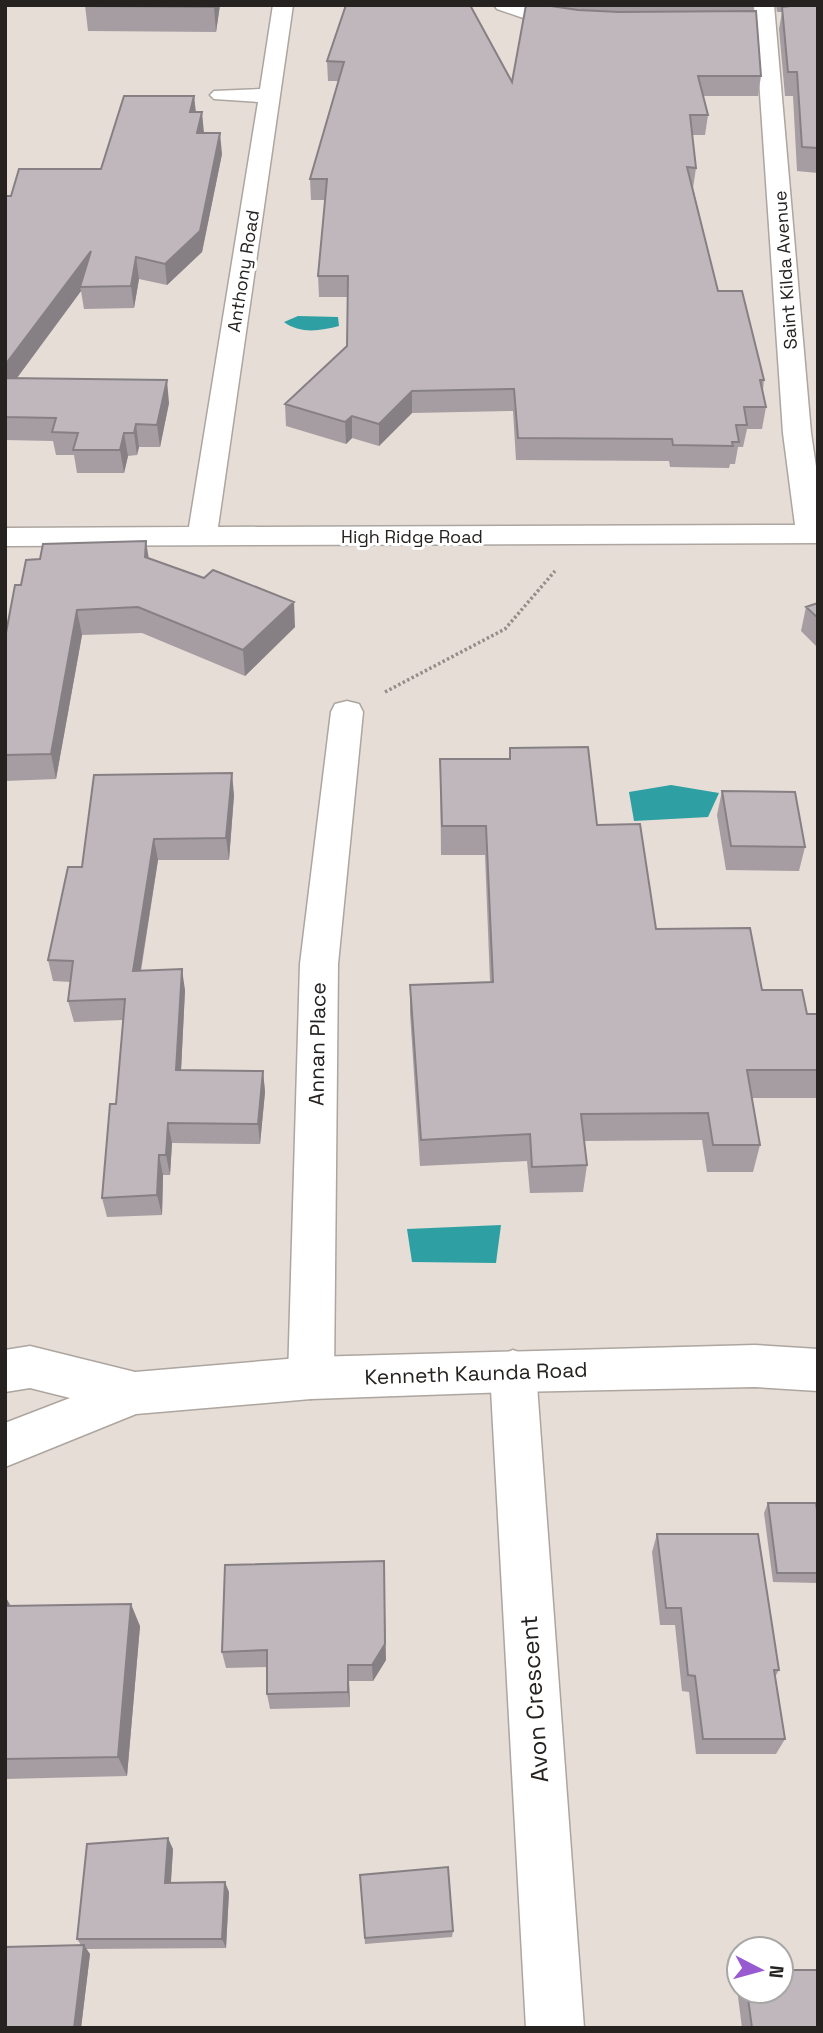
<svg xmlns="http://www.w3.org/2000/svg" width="823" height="2033" viewBox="0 0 823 2033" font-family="'Space Grotesk',sans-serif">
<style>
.water{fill:#2ea0a3}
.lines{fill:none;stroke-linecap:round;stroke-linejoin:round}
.street-casing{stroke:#ada59f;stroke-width:3}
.secondary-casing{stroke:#ada59f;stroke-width:3}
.path{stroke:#948e89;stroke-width:3.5;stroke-dasharray:2.5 2.5;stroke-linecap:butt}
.street{fill:#fff;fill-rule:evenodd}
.secondary{fill:#fff;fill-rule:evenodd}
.wall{fill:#a59da2}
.shaded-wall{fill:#868084}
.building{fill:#c0b7bc;stroke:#868084;stroke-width:2}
.labels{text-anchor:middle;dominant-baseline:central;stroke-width:6;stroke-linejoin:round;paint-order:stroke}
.far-street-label{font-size:18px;fill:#252220;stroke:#fff}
.street-label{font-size:21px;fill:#252220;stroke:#fff}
.near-street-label{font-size:24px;fill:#252220;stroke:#fff}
</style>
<rect width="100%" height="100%" fill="#e5ddd6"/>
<path class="water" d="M298,316L338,317L339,326C320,331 300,334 284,322Z
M671,785L719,793L708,817L634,821L629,792Z
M501,1225L496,1263L412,1262L407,1229Z"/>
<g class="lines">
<g class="street-casing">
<path id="street" d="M273,5H293L218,527L795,525L783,433L754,5H774L811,433L818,480V543L5,546V528L189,527L258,102L214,99L210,95L214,91L260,89Z
M494,5H523L581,17L584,21L581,25L574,27L529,20L497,9Z
M347,701L359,704L363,712L338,964L334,1378L327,1393L311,1399L295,1393L288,1378L300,964L331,712L335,704Z
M513,1350L529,1356L536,1371L584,2028H526L490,1371L497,1356Z"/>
</g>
<g class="secondary-casing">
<path id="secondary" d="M755,1345L818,1349V1391L755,1387L513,1392L311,1399L136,1414L5,1467V1423L70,1398L30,1388L5,1392V1350L30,1346L135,1372L311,1357Z"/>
</g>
<path class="path" d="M385,692L505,629L555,571"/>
<use href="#street" class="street"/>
<use href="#secondary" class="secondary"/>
</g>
<path class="wall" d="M85,5H220L216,32L88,31Z
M346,5L512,82L526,5H753V11L761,76L758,96H703L708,115L705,135H692L696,168L693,188L718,291L764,380L763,390L766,407L762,429H747L743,447H738L735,464H730L729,468L670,467L669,461L516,460L513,411L412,413L379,446L352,438L346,444L286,426L285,404L347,346L348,297H319L318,276L325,200H311L310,179L338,81H328L327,61Z
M776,5H818V173L797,171L793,96H785L779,29L782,12H777Z
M194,96L196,112L204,133L222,154L202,252L167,285L139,279L134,308L84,309L81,291L17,378L169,403L160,447H139L137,455L128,456L124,473H77L74,455H56L53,441L5,440V196H11L101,169Z
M149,558L295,627L245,676L142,633L82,635L56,779L5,781V633H6L21,585Z
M818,603V648L801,631L806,607Z
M510,748L597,825L656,929L762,990L807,1014H818V1098H752L760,1145L753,1172H707L702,1140L584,1141L587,1165L583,1192L530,1193L527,1161L420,1166L410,1013V985L490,982L485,855H441L440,759H509Z
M722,791L805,847L799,871L726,870L717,815Z
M234,795L229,860H158L141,971L185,990L181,1070L263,1071L265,1092L260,1144L172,1143L170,1175H163L162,1215L107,1217L102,1198L116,1104L123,1020L74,1022L68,1001L71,982L53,981L48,960L82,867Z
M768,1503L818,1516V1583L773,1582L764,1513Z
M657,1534L779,1670L775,1677L785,1739L776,1754H696L689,1692L682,1691L675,1625H660L652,1552Z
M225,1565L386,1660L373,1681H349L350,1707L270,1709L267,1694V1667L226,1668L222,1652Z
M5,1596L11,1606L140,1626L127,1776L5,1779Z
M173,1849L171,1883L229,1892L226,1948L86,1949L90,1954L81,2028H5L81,1945L77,1939Z
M360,1875L453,1931L452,1937L365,1944Z
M739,1977V1991H781L818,2028H742L736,1981Z"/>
<path class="shaded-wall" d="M214,5H220L216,32L214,7Z
M194,96L196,117L190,112Z
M202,112L204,133H197Z
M220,133L222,154L202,252L167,285L165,264Z
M91,251L80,287L81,291L5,394V365Z
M136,257L139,279L134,308L131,286Z
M167,380L169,403L160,447L157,425Z
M412,391V413L379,446V424Z
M352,416V438L346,444L345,422Z
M136,424L139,447L137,455L134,433Z
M124,433L128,456L124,473L120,450Z
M146,541L150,566L145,557Z
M294,602L295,627L245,676L243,650Z
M77,610L82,635L56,779L51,754Z
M232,773L234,795L229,860L226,838Z
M154,839L158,860L137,992L133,971Z
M182,969L185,990L180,1091L176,1070Z
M263,1071L265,1092L260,1144L258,1124Z
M168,1123L172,1143L170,1175L166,1155Z
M159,1155L163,1175L162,1215L157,1195Z
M384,1561L386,1660L373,1681L372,1665Z
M5,1596L14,1613L5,1616Z
M131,1604L140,1626L127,1776L118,1757Z
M348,1665L349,1681L350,1707L348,1692Z
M168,1838L173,1849L170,1893L165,1883Z
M225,1882L229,1892L226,1948L222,1939Z
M84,1945L90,1954L81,2028H74Z"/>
<path class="building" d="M85,5H214V7L84,6Z
M346,5H470L512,82L526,5H544L578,10L619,12L756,11L761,76H698L708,115H690L696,168L687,167L718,291H742L764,380H760L766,407H744L747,425H736L739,442H732L733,446L673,445L672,439L518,438L514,389L412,391L379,424L352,416L345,422L285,404L347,346L348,276H318L327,179H310L344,62L327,61Z
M800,5H818V148L802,147L797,72H788L782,7Z
M124,96H194L190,112H202L197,133H220L200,231L165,264L136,257L131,286L80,287L91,251L5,365V196H11L19,169H101Z
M5,378L167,380L157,425L136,424L134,433H124L120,450H73L78,433L52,432L56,418L5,417Z
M146,541L145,557L204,578L213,570L294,602L243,650L138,607L77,610L51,754L5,755V633H6L15,585H21L26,560L40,559L43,544Z
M818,603V618L806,607Z
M588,747L597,825L640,824L656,929L750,928L762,990H802L807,1014H818V1070H747L760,1145H713L708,1113L581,1114L587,1165L532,1167L530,1134L421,1140L410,985L493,982L486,826H442L440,759H510V748Z
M232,773L226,838L154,839L133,971L182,969L176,1070L263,1071L258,1124L168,1123L166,1155H159L157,1195L102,1198L110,1104H116L125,999L68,1001L73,961L48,960L68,867H82L94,775Z
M722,791L795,792L805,847L731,846Z
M768,1503H816L818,1516V1573H777Z
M657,1534H758L779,1670H774L785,1739H703L695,1676L688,1675L681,1608H666Z
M384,1561L385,1644L372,1665H348V1692L267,1694V1650L222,1652L225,1565Z
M131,1604L118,1757L5,1759V1606Z
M168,1838L165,1883L225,1882L222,1939H77L87,1844Z
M448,1867L453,1931L365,1938L360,1875Z
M84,1945L74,2028H5V1947Z
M781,1970H818V2028H752L747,1991H781Z"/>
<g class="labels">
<g class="far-street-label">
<text transform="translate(785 270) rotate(-94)">Saint Kilda Avenue</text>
<text transform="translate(243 271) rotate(-81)">Anthony Road</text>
<text x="412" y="536">High Ridge Road</text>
</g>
<g class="street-label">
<text transform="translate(317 1044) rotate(-89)">Annan Place</text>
<text transform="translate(476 1373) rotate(-2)">Kenneth Kaunda Road</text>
</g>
<g class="near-street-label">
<text transform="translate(534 1699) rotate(-94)">Avon Crescent</text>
</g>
</g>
<rect width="823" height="2033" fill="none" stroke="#252220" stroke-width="14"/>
<g transform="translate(760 1970) rotate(96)"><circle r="33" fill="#ffffff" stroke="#a8a7a6" stroke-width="2"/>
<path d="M0-5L12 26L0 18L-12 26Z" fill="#985ad1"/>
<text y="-10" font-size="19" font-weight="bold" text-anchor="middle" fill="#252220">N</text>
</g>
</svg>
